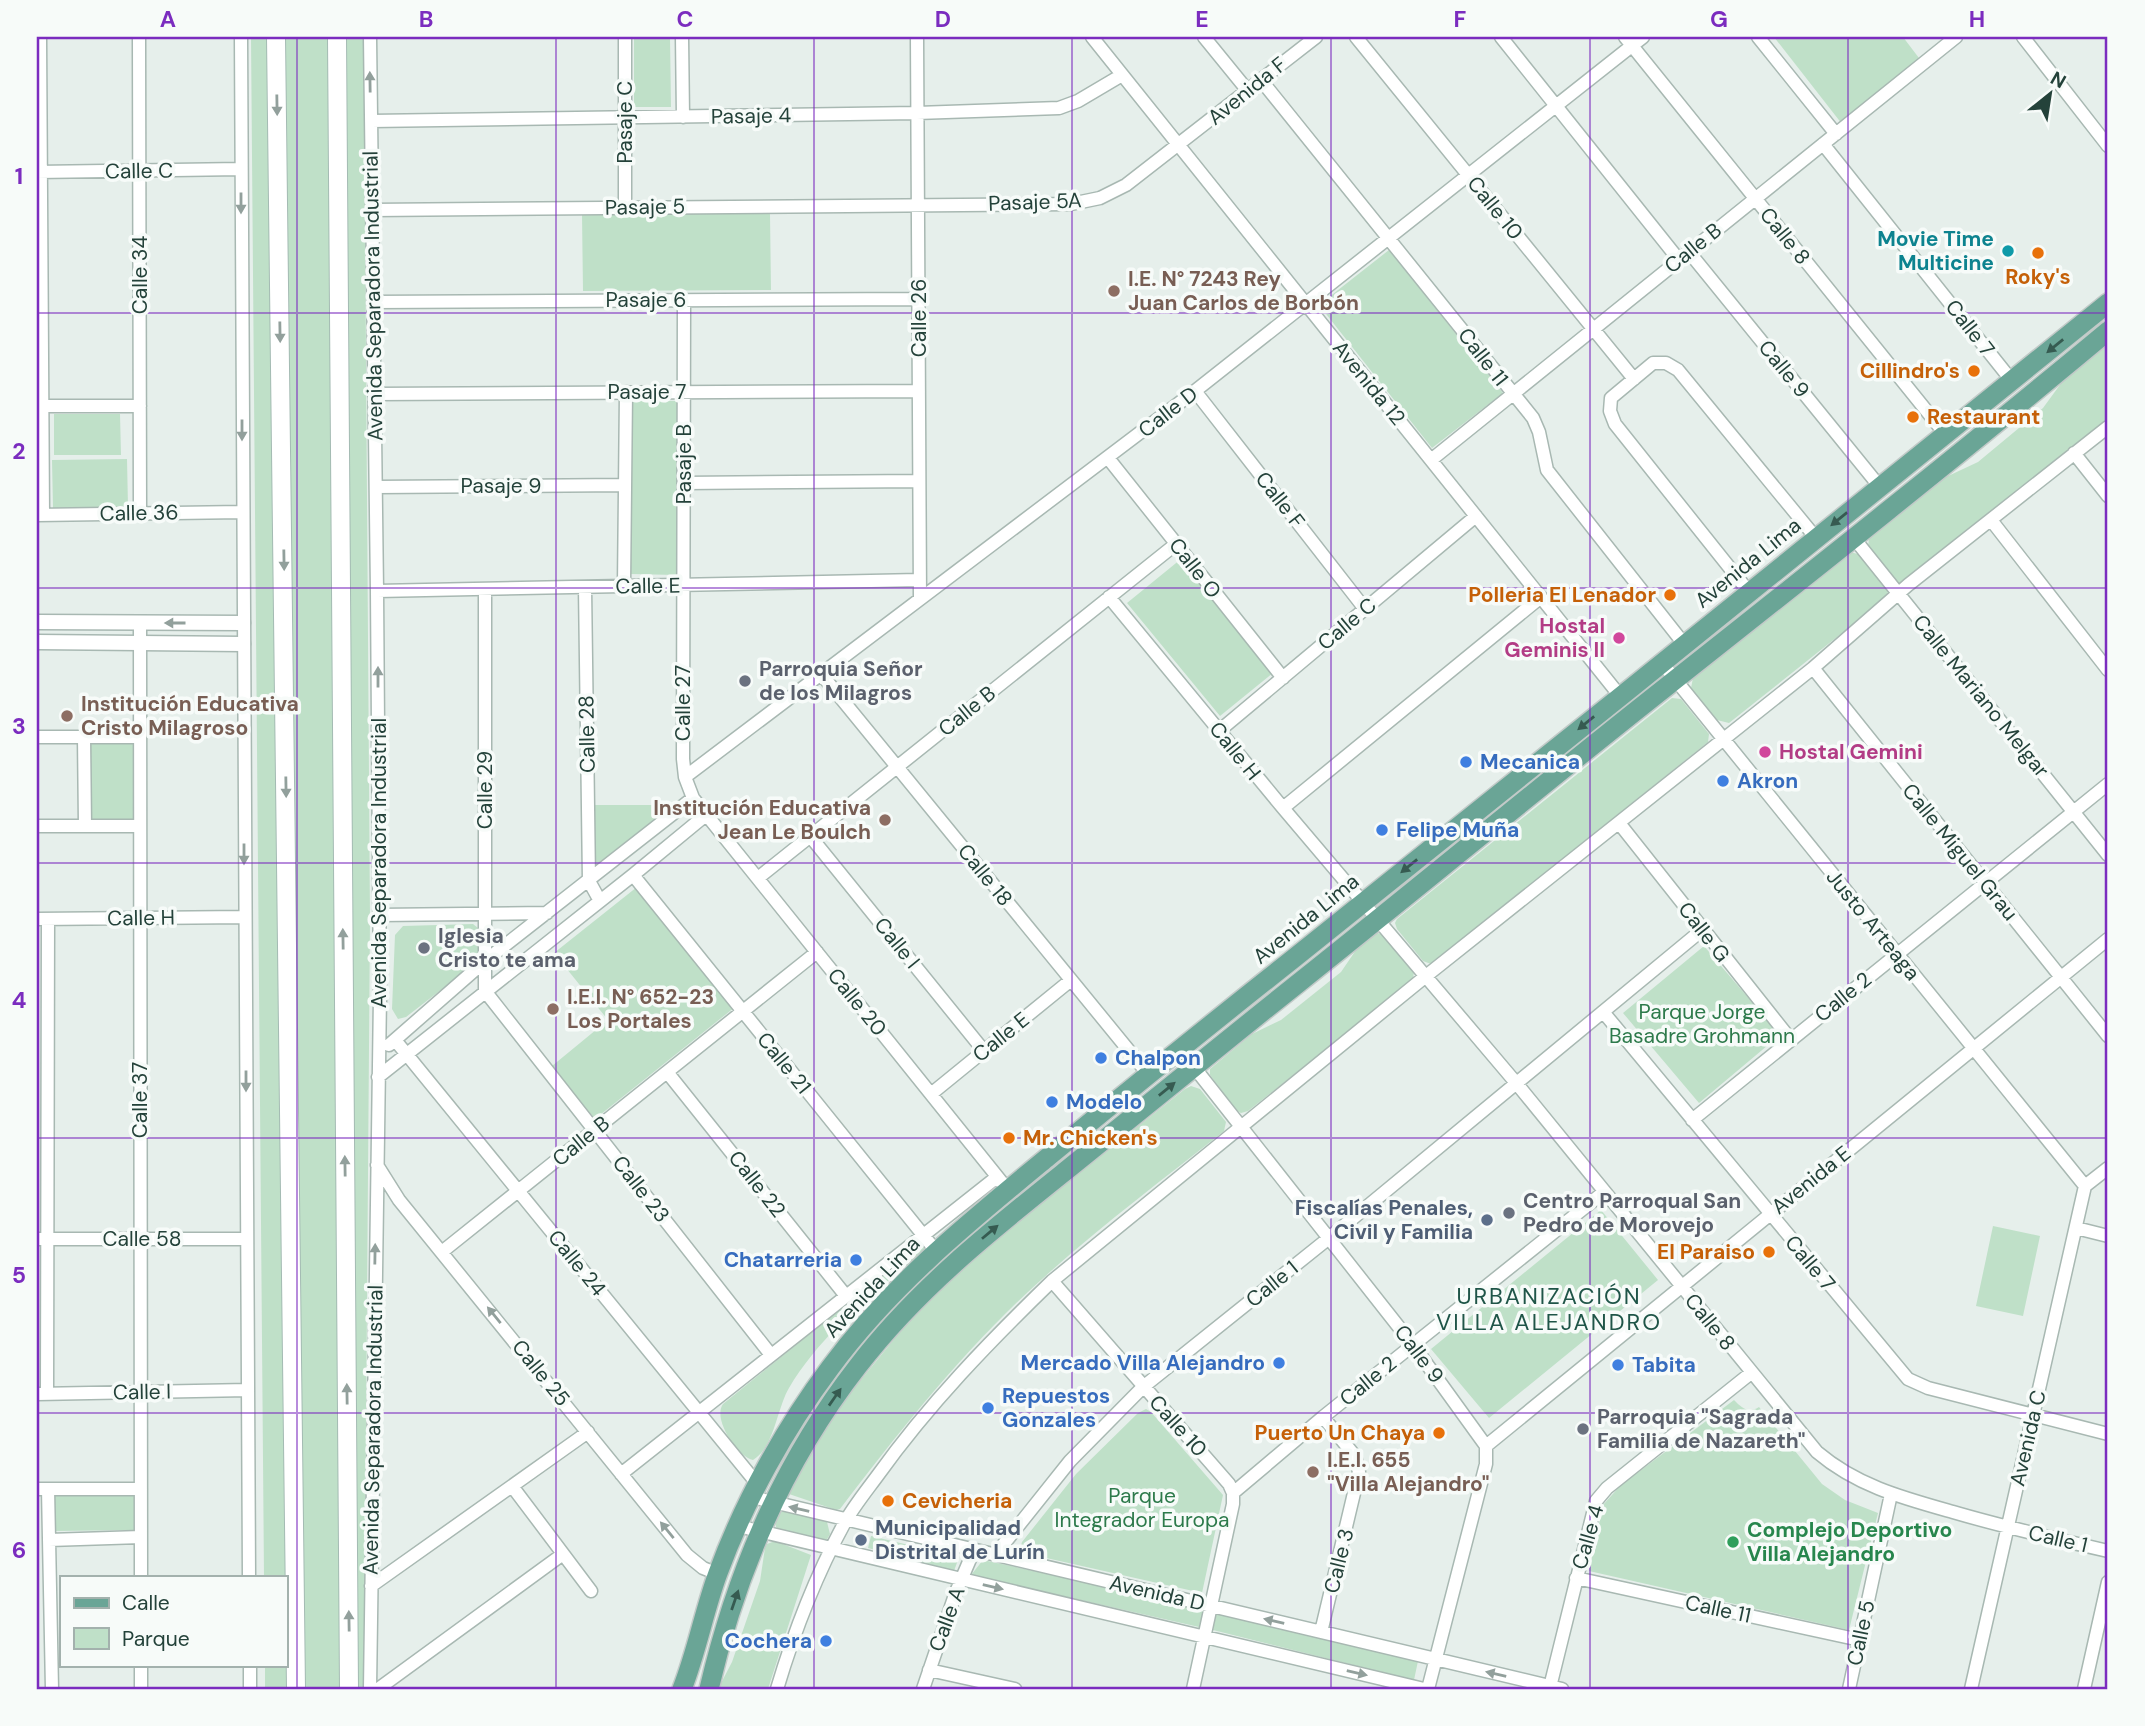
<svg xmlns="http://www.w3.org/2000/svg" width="2145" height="1726" viewBox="0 0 2145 1726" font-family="'DM Sans',sans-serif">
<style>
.green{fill:#bfe0c8}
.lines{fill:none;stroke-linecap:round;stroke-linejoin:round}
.minor-casing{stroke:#a8b8b2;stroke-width:15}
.tertiary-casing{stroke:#a8b8b2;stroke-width:17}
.secondary-casing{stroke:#a4bbb3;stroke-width:20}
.primary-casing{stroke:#c2cac8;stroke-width:22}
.minor{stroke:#fff;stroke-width:12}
.tertiary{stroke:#fff;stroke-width:14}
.secondary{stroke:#fff;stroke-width:18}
.primary{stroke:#6aa596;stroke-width:19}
.oneway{fill:#92a09c}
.oneway2{fill:#365b51}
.grid{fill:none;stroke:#7b2cbf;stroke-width:2;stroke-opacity:0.55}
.culture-dot{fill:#0f9aa8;stroke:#f7fbf9;stroke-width:2.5}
.food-dot{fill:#e8710a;stroke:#f7fbf9;stroke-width:2.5}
.education-dot{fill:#8d6e63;stroke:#f7fbf9;stroke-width:2.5}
.hotel-dot{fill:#d1479c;stroke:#f7fbf9;stroke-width:2.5}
.worship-dot{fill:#6b7280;stroke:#f7fbf9;stroke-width:2.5}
.shop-dot{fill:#3f7fe0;stroke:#f7fbf9;stroke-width:2.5}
.service-dot{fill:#5c6f8a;stroke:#f7fbf9;stroke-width:2.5}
.leisure-dot{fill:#2e9e5b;stroke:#f7fbf9;stroke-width:2.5}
.labels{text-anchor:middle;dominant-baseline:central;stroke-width:7;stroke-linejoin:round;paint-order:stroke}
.street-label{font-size:21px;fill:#24423a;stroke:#f7fbf9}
.culture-label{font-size:21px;font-weight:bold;fill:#0d838f;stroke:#f7fbf9;text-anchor:end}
.food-label{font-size:21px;font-weight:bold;fill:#c56008;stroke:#f7fbf9;text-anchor:end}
.education-label{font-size:21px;font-weight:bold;fill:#785e54;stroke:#f7fbf9;text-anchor:start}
.hotel-label{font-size:21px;font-weight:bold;fill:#b23c85;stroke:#f7fbf9;text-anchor:end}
.worship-label{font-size:21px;font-weight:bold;fill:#5b616d;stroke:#f7fbf9;text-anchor:start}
.shop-label{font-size:21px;font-weight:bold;fill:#366cbe;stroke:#f7fbf9;text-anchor:start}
.park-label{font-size:21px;fill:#2d7a4b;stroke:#f7fbf9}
.service-label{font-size:21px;font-weight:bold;fill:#4e5e75;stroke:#f7fbf9;text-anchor:end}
.leisure-label{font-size:21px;font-weight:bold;fill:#27864d;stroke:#f7fbf9;text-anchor:start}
.neighbourhood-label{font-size:23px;letter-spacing:2px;fill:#1f5548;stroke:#f7fbf9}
.neatline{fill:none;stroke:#7b2cbf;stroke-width:2.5}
.grid-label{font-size:23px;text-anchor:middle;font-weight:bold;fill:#7b2cbf}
</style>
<rect width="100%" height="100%" fill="#e6efeb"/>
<path class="green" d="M251,37H272L291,1689H265V1665H285V1577H264Z
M284,37H330L343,1689H302Z
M343,37H363L364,73L370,919L364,1689H357Z
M634,37H670L671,107H634Z
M1774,37H1903L1922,62L1842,124Z
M582,214H770L771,290L583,291Z
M1389,250L1503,393L1432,448L1319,305Z
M2108,345V422L1904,584L1895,581L1868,548L1869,537L1946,477L1978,462L2043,408L2062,382Z
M632,400L677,401V575L631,574Z
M54,414H120L121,455H54Z
M127,459L128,507L53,508L52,460Z
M1850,552L1858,554L1887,587L1888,594L1886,598L1729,723L1717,720L1691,688L1693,678Z
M1181,559L1274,672L1220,716L1127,603Z
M1672,698L1681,699L1709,734L1708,742L1435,962L1431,964L1423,961L1397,929L1395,923L1397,919Z
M90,743H135V822H90Z
M595,805H676L595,867Z
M637,887L735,1007L595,1119L552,1066L608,1020L554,953Z
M473,924L478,928V956L473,965L406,1017L398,1019L392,1009L395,935L403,926Z
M1377,933L1383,934L1414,971L1413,980L1248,1111L1241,1113L1236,1110L1210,1075V1069L1252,1034L1281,1020L1341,972L1356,950Z
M1704,946L1780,1035L1699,1103L1623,1013Z
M1191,1086L1200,1089L1226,1122L1224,1131C1166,1177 1106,1222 1051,1271C971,1341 904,1425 840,1509L836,1510L789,1494L798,1470L830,1418L917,1311L962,1266L1185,1089Z
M1601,1210L1658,1280L1489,1418L1431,1349Z
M1993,1226L2040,1236L2023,1316L1976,1306Z
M921,1244L926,1251C877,1288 821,1334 789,1388C777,1408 774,1448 753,1460C738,1457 712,1419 723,1404Z
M1734,1400C1742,1408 1748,1414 1759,1407L1822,1484L1845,1500L1878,1513L1849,1630L1589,1571L1603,1505L1620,1486Z
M1146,1409L1151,1412L1223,1495L1202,1593L1024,1553L1020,1549L1022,1542L1076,1474L1138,1413Z
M54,1494H134V1530L55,1531Z
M781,1512H789L827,1522L830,1534L826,1541L821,1543L781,1532L776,1527L775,1522Z
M871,1536L959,1557L954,1571L868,1548Z
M775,1541L811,1555L768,1689H718L732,1662L760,1581L765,1548L767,1544Z
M983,1560L1204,1608L1199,1627L971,1575Z
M1217,1611L1418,1661L1414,1680L1213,1630Z"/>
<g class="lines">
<g class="minor-casing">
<path id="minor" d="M40,37L43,515
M139,37L140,513
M241,37L249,1577
M370,37L377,591L380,996L370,1689
M625,37V207
M682,37L683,117
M917,37L920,599
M1092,37L1620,696
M1204,37L1248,91
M1356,37L1634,379
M1501,37L1679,260
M1625,37L1946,435
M1758,37L1836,134
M2023,37L2108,146
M1261,80L1533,418L1539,432L1547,470L1684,644
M371,121L917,113L1059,108L1078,101L1122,75
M1823,144L2012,381
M37,172L241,169
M372,210L1071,204L1100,198L1126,185L1316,37
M1689,252L1880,487
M684,300L683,759L685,777L693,798L1008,1190
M374,302L919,299
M1195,391L1365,609
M375,394L919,391
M42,406H140
M2074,453L2108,496
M1108,458L1283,678
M1431,460L1956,37
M684,483L919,481
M376,487L625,485
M37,515L242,512
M1991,520L2108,670
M1853,537L2108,855
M624,586L626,392
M585,587L589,881L600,901
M485,589V991L771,1355
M377,591L919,580
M1749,592L1615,424L1610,411L1611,398L1653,363H1666L1678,370L1816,538
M1109,597L1283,808L1517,1084L1817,1452C1857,1486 1903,1498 1953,1512C2004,1527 2056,1539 2108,1551
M140,622L141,1577
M1662,663L2085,1186
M1813,668L2108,1036
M822,675L1148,1074
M1219,731L1476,516
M37,737H140
M84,737L85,826
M685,777L1195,391L1643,37
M1283,808L1541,597
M1619,823L1791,1040
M37,826H140
M810,836L984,1051
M633,875L936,1251
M758,878L1176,544
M379,915L547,913
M37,919L245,917
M1604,1013L1908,1379L1928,1388L2108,1434
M395,1040L759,1486
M389,1045L485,961L693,798
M1194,1067L1413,1345L1486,1446V1464L1428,1689
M667,1072L846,1296
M378,1077L633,875L707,814
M931,1094L1071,980
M1692,1120L2108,784
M377,1165L399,1200L687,1555L703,1568L718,1574
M2085,1186L2108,1168
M2076,1228L2108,1236
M37,1239H247
M443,1251L817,952
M1052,1281L1229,1484L1233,1493V1504L1193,1689
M37,1394L248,1390
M47,1394L48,919
M1486,1446L2108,939
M621,1474L997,1177
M512,1486L591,1591
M37,1489H141
M48,1489L52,1689
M1233,1493L1323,1417L1604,1192
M752,1497L1562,1689
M738,1526L1424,1689
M49,1540L141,1537
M995,1555L1070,1461L1143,1387L1329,1238L1702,930
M1576,1578L1860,1640
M371,1586L588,1432
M1321,1632L1359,1472L1355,1456L1323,1417
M141,1665V1689
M250,1665V1689
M929,1670L1015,1689
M1550,1687L1596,1501L1607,1488L1751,1373
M378,1689L563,1554
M777,1689C794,1632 816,1575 845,1522C854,1506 867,1490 878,1475C929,1404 989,1342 1052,1281L1426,976L1813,668L1908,585L2108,427
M923,1689L956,1592L974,1550
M1849,1689L1891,1494
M1971,1689L2085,1186
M2084,1689L2108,1582"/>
</g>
<g class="tertiary-casing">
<path id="tertiary" d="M37,622L243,623
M37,642L243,644"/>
</g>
<g class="secondary-casing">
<path id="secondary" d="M276,37L296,1689
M337,37L349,1689"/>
</g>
<g class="primary-casing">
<path id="primary" d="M682,1689C697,1651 704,1611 718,1573C744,1502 785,1428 830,1368C891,1285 969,1222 1048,1157C1129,1090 1211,1024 1293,959C1565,741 1838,523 2108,303
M709,1689C736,1573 784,1461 858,1366C917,1289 993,1229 1068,1169C1146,1106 1223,1043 1301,981C1423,884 1543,784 1666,687C1814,570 1963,452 2108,331"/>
</g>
<use href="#minor" class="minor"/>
<use href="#tertiary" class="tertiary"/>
<use href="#secondary" class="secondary"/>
<use href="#primary" class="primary"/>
</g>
<defs><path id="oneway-solid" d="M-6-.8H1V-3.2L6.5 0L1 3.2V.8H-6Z" transform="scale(1.75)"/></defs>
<g class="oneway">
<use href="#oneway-solid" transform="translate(370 82) rotate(-91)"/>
<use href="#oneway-solid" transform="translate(277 105) rotate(89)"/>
<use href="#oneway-solid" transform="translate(241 203) rotate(90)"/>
<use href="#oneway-solid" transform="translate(280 332) rotate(89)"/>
<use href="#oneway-solid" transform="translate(242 430) rotate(90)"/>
<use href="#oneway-solid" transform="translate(284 560) rotate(89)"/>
<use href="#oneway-solid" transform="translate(175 623) rotate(-180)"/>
<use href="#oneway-solid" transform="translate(378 677) rotate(-90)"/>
<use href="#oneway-solid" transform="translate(286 787) rotate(89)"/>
<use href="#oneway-solid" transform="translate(244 854) rotate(90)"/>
<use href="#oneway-solid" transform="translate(343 939) rotate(-91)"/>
<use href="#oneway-solid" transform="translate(246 1081) rotate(90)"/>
<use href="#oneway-solid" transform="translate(345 1166) rotate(-91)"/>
<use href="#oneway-solid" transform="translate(375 1254) rotate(-89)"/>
<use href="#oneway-solid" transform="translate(494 1315) rotate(-129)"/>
<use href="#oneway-solid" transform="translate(347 1394) rotate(-91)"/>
<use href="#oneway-solid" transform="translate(799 1509) rotate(-167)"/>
<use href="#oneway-solid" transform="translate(667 1530) rotate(-129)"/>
<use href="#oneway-solid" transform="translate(993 1587) rotate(13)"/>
<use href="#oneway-solid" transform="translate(349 1621) rotate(-91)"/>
<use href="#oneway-solid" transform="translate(1274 1621) rotate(-167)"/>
<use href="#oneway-solid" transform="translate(1357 1673) rotate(13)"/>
<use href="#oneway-solid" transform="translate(1496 1674) rotate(-167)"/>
</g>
<g class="oneway2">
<use href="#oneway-solid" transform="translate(2055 346) rotate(141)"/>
<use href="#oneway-solid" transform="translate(1839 519) rotate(141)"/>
<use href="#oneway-solid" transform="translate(1586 723) rotate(141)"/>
<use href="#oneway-solid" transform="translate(1409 866) rotate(141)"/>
<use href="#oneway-solid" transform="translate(1167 1089) rotate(-39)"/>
<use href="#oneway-solid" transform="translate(990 1232) rotate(-40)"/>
<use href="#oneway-solid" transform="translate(835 1397) rotate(-55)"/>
<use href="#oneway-solid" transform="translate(735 1600) rotate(-71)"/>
</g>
<path class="grid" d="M297,37V1689M556,37V1689M814,37V1689M1072,37V1689M1331,37V1689M1590,37V1689M1848,37V1689M37,313H2108M37,588H2108M37,863H2108M37,1138H2108M37,1413H2108"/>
<circle class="culture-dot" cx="2008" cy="251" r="7"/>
<g class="food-dot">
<circle cx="2038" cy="253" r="7"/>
<circle cx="1974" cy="371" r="7"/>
<circle cx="1913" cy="417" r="7"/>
<circle cx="1670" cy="595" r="7"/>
<circle cx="1009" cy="1138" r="7"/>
<circle cx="1769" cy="1252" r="7"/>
<circle cx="1439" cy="1433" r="7"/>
<circle cx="888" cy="1501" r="7"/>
</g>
<g class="education-dot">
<circle cx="1114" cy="291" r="7"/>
<circle cx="67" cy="716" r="7"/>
<circle cx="885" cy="820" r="7"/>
<circle cx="553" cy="1009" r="7"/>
<circle cx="1313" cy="1472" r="7"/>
</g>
<g class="hotel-dot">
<circle cx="1619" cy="638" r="7"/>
<circle cx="1765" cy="752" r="7"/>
</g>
<g class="worship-dot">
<circle cx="745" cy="681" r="7"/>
<circle cx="424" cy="948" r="7"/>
<circle cx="1509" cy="1213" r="7"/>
<circle cx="1583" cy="1429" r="7"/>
</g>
<g class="shop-dot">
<circle cx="1466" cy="762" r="7"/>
<circle cx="1723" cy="781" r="7"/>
<circle cx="1382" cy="830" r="7"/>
<circle cx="1101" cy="1058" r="7"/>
<circle cx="1052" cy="1102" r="7"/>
<circle cx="856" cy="1260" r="7"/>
<circle cx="1279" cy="1363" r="7"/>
<circle cx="1618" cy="1365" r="7"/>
<circle cx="988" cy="1408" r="7"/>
<circle cx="826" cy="1641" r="7"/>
</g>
<g class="service-dot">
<circle cx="1487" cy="1220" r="7"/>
<circle cx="861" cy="1540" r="7"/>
</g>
<circle class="leisure-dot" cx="1733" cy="1542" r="7"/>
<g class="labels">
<g class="street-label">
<text transform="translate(1247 91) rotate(-39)">Avenida F</text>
<text transform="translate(751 116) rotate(-1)">Pasaje 4</text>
<text transform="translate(625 122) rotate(-90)">Pasaje C</text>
<text transform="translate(139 171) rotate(-1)">Calle C</text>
<text transform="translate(1035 202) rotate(-2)">Pasaje 5A</text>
<text transform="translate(645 207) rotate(-1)">Pasaje 5</text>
<text transform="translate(1495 208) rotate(51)">Calle 10</text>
<text transform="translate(1785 236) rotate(51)">Calle 8</text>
<text transform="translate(1693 248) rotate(-39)">Calle B</text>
<text transform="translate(140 275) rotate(-90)">Calle 34</text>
<text transform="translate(373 296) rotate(-91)">Avenida Separadora Industrial</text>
<text x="646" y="300">Pasaje 6</text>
<text transform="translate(919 318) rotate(-90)">Calle 26</text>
<text transform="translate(1970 328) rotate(52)">Calle 7</text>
<text transform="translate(1483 357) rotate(52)">Calle 11</text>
<text transform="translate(1784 369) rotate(51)">Calle 9</text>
<text transform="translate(1369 383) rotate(51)">Avenida 12</text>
<text x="647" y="392">Pasaje 7</text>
<text transform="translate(1168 412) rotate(-38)">Calle D</text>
<text transform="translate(684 464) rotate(-90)">Pasaje B</text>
<text x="501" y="486">Pasaje 9</text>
<text transform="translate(1280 500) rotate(52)">Calle F</text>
<text transform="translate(139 513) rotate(-1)">Calle 36</text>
<text transform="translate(1748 563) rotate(-39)">Avenida Lima</text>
<text transform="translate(1195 568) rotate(52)">Calle O</text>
<text transform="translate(648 586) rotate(-1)">Calle E</text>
<text transform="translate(1347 624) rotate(-40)">Calle C</text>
<text transform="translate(1981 696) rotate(51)">Calle Mariano Melgar</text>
<text transform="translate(683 703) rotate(-90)">Calle 27</text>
<text transform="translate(967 711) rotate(-39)">Calle B</text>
<text transform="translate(587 734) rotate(-91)">Calle 28</text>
<text transform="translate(1235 751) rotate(51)">Calle H</text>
<text transform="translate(485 790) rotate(-90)">Calle 29</text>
<text transform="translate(1960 852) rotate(51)">Calle Miguel Grau</text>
<text transform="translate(379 863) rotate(-90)">Avenida Separadora Industrial</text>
<text transform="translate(985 875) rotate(51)">Calle 18</text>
<text transform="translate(141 918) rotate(-1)">Calle H</text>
<text transform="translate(1306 919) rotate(-39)">Avenida Lima</text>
<text transform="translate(1873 925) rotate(51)">Justo Arteaga</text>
<text transform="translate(1704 932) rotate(52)">Calle G</text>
<text transform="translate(897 943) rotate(51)">Calle I</text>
<text transform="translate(1843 997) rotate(-39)">Calle 2</text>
<text transform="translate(857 1002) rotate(51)">Calle 20</text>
<text transform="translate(1001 1037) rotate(-39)">Calle E</text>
<text transform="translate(784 1063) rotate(51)">Calle 21</text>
<text transform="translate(140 1100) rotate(-90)">Calle 37</text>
<text transform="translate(581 1141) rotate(-39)">Calle B</text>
<text transform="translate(1811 1180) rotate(-39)">Avenida E</text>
<text transform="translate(757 1184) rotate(52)">Calle 22</text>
<text transform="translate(641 1189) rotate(52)">Calle 23</text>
<text x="142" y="1239">Calle 58</text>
<text transform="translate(577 1263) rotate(51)">Calle 24</text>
<text transform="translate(1810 1263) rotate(50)">Calle 7</text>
<text transform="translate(1272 1284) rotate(-39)">Calle 1</text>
<text transform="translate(872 1287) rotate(-47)">Avenida Lima</text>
<text transform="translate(1710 1322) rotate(51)">Calle 8</text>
<text transform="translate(1419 1354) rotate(53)">Calle 9</text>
<text transform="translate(541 1373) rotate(51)">Calle 25</text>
<text transform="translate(1368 1381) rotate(-39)">Calle 2</text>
<text transform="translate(142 1392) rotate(-1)">Calle I</text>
<text transform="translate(1178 1426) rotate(48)">Calle 10</text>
<text transform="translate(373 1430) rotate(-89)">Avenida Separadora Industrial</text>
<text transform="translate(2028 1438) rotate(-77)">Avenida C</text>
<text transform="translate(1588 1537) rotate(-74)">Calle 4</text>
<text transform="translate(2058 1539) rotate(13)">Calle 1</text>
<text transform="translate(1339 1561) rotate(-76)">Calle 3</text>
<text transform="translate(1157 1593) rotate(13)">Avenida D</text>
<text transform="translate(1718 1609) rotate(12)">Calle 11</text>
<text transform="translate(947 1619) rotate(-70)">Calle A</text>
<text transform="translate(1861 1633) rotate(-78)">Calle 5</text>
</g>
<g class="culture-label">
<text x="1994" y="239">Movie Time<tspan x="1994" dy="24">Multicine</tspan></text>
</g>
<g class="food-label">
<text x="2038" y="277" text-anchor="middle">Roky's</text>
<text x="1960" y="371">Cillindro's</text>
<text x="1927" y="417" text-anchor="start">Restaurant</text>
<text x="1656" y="595">Polleria El Lenador</text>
<text x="1023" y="1138" text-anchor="start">Mr. Chicken's</text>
<text x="1755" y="1252">El Paraiso</text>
<text x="1425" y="1433">Puerto Un Chaya</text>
<text x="902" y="1501" text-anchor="start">Cevicheria</text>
</g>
<g class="education-label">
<text x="1128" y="279">I.E. N° 7243 Rey<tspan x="1128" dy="24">Juan Carlos de Borbón</tspan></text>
<text x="81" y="704">Institución Educativa<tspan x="81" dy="24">Cristo Milagroso</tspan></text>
<text x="871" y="808" text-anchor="end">Institución Educativa<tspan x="871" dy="24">Jean Le Boulch</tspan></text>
<text x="567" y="997">I.E.I. N° 652-23<tspan x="567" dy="24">Los Portales</tspan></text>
<text x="1327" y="1460">I.E.I. 655<tspan x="1327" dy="24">"Villa Alejandro"</tspan></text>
</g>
<g class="hotel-label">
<text x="1605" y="626">Hostal<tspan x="1605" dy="24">Geminis II</tspan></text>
<text x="1779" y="752" text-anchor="start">Hostal Gemini</text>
</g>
<g class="worship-label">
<text x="759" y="669">Parroquia Señor<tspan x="759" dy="24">de los Milagros</tspan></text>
<text x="438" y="936">Iglesia<tspan x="438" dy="24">Cristo te ama</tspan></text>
<text x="1523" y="1201">Centro Parroqual San<tspan x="1523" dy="24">Pedro de Morovejo</tspan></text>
<text x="1597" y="1417">Parroquia "Sagrada<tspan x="1597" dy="24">Familia de Nazareth"</tspan></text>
</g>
<g class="shop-label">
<text x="1480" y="762">Mecanica</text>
<text x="1737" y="781">Akron</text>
<text x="1396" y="830">Felipe Muña</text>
<text x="1115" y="1058">Chalpon</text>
<text x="1066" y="1102">Modelo</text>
<text x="842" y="1260" text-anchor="end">Chatarreria</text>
<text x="1265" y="1363" text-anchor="end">Mercado Villa Alejandro</text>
<text x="1632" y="1365">Tabita</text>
<text x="1002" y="1396">Repuestos<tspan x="1002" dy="24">Gonzales</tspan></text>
<text x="812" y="1641" text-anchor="end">Cochera</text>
</g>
<g class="park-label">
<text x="1702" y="1012">Parque Jorge<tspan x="1702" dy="24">Basadre Grohmann</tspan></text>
<text x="1142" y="1496">Parque<tspan x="1142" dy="24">Integrador Europa</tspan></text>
</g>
<g class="service-label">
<text x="1473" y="1208">Fiscalías Penales,<tspan x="1473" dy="24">Civil y Familia</tspan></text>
<text x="875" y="1528" text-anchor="start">Municipalidad<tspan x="875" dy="24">Distrital de Lurín</tspan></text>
</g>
<g class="leisure-label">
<text x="1747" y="1530">Complejo Deportivo<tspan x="1747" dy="24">Villa Alejandro</tspan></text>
</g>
<g class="neighbourhood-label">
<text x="1549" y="1296">URBANIZACIÓN<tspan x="1549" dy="26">VILLA ALEJANDRO</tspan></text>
</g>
</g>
<rect width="2145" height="1726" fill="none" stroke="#f7fbf9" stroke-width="77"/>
<rect x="60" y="1576" width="228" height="91" fill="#f7fbf9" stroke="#a3b1ad" stroke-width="2"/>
<rect x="74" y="1598" width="35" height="10" fill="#6aa596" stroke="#a3b1ad" stroke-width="2"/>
<text x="122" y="1610" font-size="21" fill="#24423a">Calle</text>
<rect x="74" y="1628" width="35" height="21" fill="#bfe0c8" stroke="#a3b1ad" stroke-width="2"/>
<text x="122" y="1646" font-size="21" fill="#24423a">Parque</text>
<g transform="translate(2050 94) rotate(30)" stroke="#f7fbf9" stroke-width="5" paint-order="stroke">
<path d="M0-5L12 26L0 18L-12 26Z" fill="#24423a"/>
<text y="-10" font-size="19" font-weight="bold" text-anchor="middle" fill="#24423a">N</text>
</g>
<rect x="38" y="38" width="2068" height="1650" class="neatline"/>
<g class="grid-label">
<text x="168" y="27">A</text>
<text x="426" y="27">B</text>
<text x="685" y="27">C</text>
<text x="943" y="27">D</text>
<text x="1202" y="27">E</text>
<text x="1460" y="27">F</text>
<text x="1719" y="27">G</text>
<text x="1977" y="27">H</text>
<text x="19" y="184">1</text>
<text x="19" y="459">2</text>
<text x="19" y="734">3</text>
<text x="19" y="1008">4</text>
<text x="19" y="1283">5</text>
<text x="19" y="1558">6</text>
</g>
</svg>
